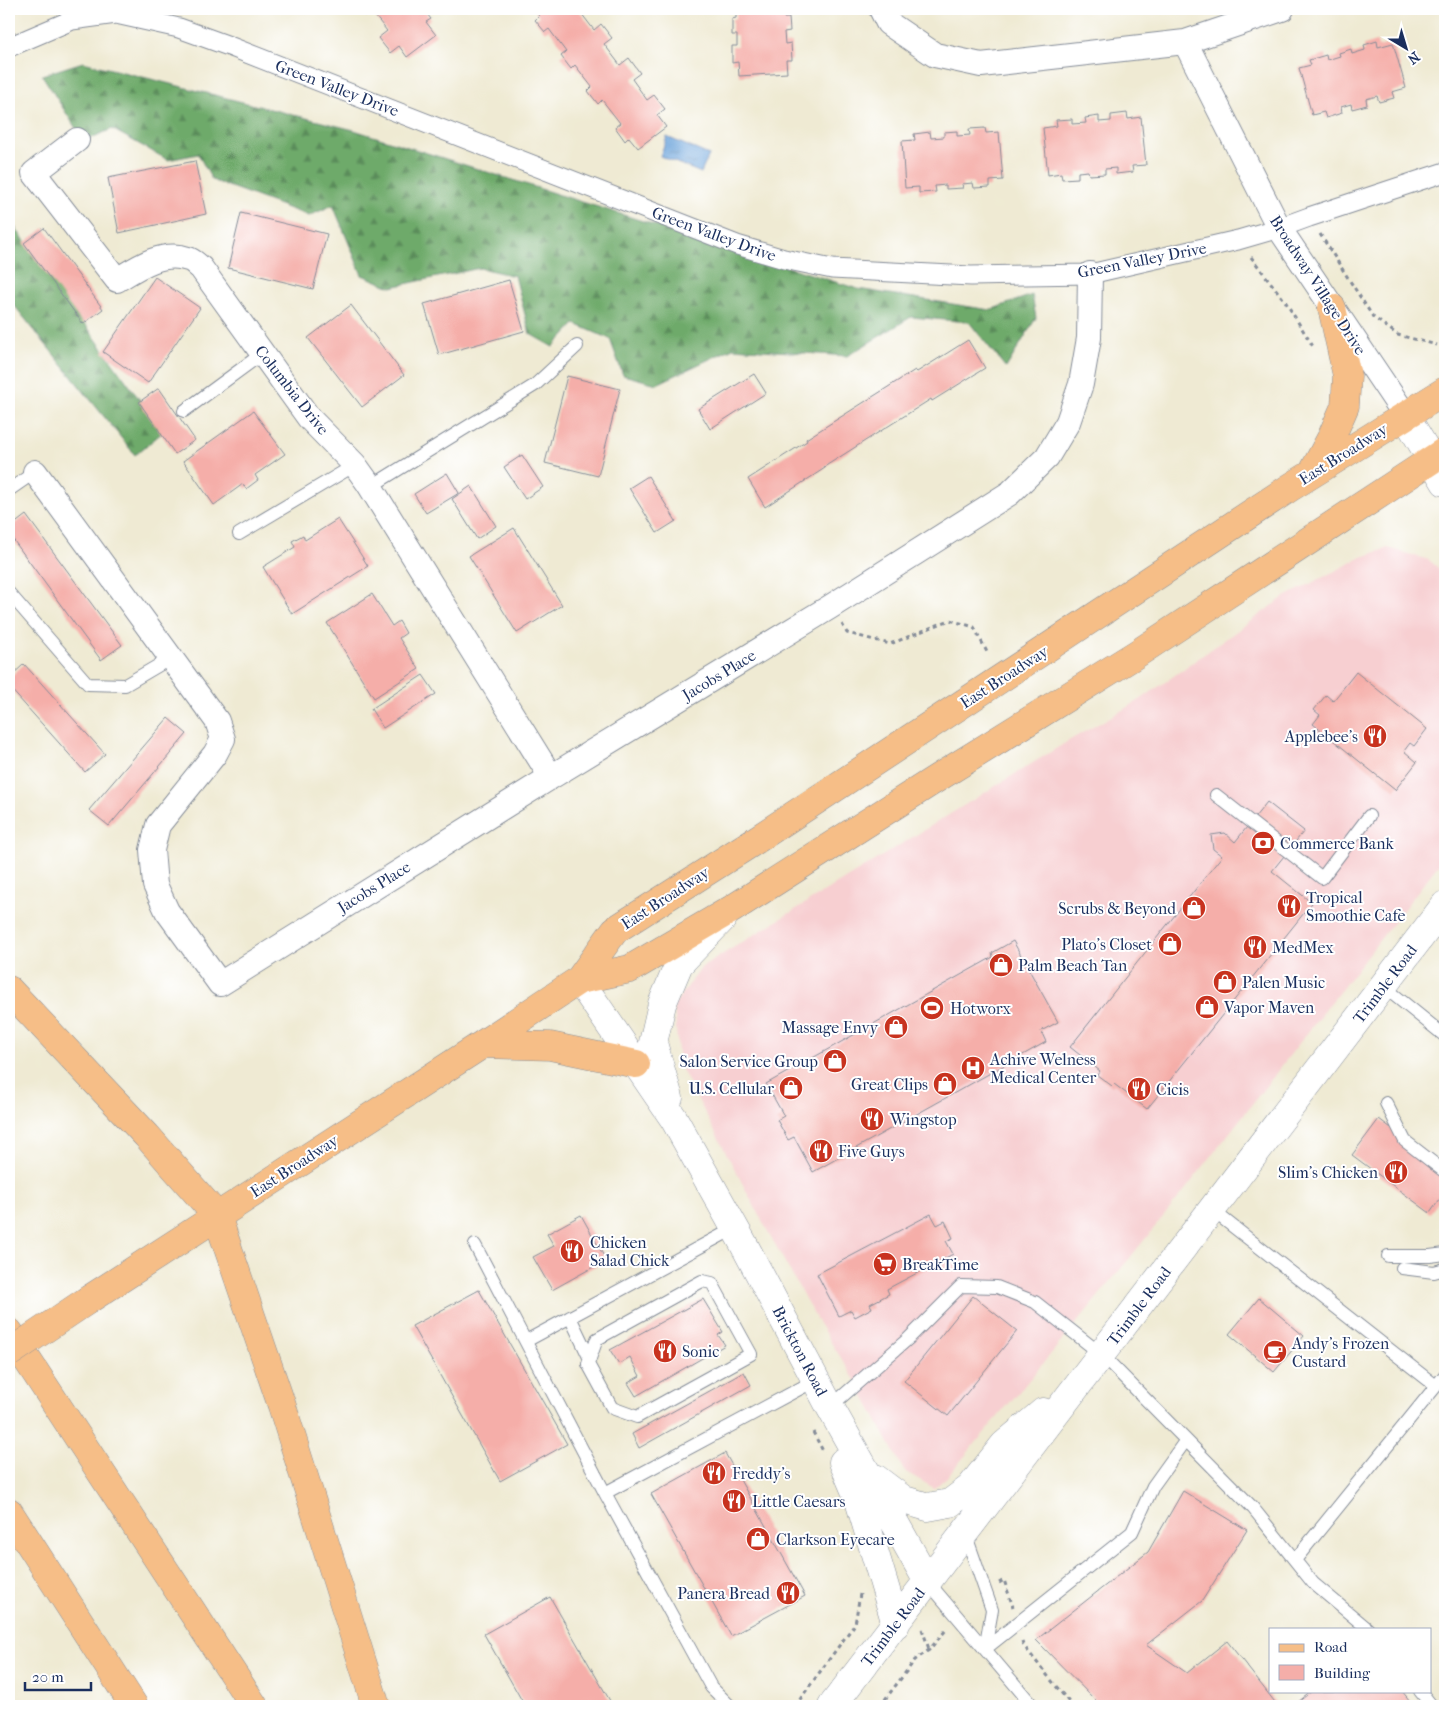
<svg xmlns="http://www.w3.org/2000/svg" width="1454" height="1715" viewBox="0 0 1454 1715" font-family="'IM FELL French Canon',serif">
<style>
.built{fill:#f7cfd1}
.forest{fill:url(#forest-firs);stroke:#446c64}
.water{fill:url(#water-ripples);stroke:#43699c}
.building{fill:#f5aea9}
.lines{fill:none;stroke-linecap:round;stroke-linejoin:round}
.service-casing{stroke:#858c98;stroke-width:14}
.pedestrian-casing{stroke:#858c98;stroke-width:21}
.minor-casing{stroke:#858c98;stroke-width:26}
.tertiary-casing{stroke:#858c98;stroke-width:29}
.primary-casing{stroke:#858c98;stroke-width:29}
.motorway-casing{stroke:#858c98;stroke-width:29}
.path{stroke:#858c98;stroke-width:3;stroke-dasharray:4 4;stroke-linecap:butt}
.service{stroke:#fff;stroke-width:12}
.pedestrian{stroke:#fff;stroke-width:19}
.minor{stroke:#fff;stroke-width:24}
.tertiary{stroke:#fff;stroke-width:28}
.primary{stroke:#f6be87;stroke-width:28}
.motorway{stroke:#f6be87;stroke-width:28}
.primary-bridge-casing{stroke:#858c98;stroke-width:29;stroke-linecap:butt}
.primary-bridge{stroke:#f6be87;stroke-width:28}
.labels{text-anchor:middle;dominant-baseline:central;stroke-width:4;stroke-linejoin:round;paint-order:stroke}
.street-label{font-size:16px;fill:#1b2f5e;stroke:#fff}
.poi-label{font-size:16px;fill:#1b2f5e;stroke:#fff;text-anchor:start}
</style>
<defs>
<pattern id="forest-firs" width="22" height="20" patternUnits="userSpaceOnUse" patternTransform="scale(1.25)"><rect width="22" height="20" fill="#6eaa6a"/><path d="M5 1l3.5 6h-7zM16 11l3.5 6h-7z" fill="#5a8b5a"/></pattern>
<pattern id="water-ripples" width="26" height="14" patternUnits="userSpaceOnUse" patternTransform="scale(1.25)"><rect width="26" height="14" fill="#6ba3da"/><path d="M2 4q2-2 4 0t4 0M15 11q2-2 4 0t4 0" fill="none" stroke="#5785b4"/></pattern>
</defs>
<rect width="100%" height="100%" fill="#fff"/>
<filter id="ink" filterUnits="userSpaceOnUse"><feTurbulence type="fractalNoise" baseFrequency=".02" numOctaves="2"/><feDisplacementMap in="SourceGraphic" scale="10" xChannelSelector="R" yChannelSelector="G"/><feConvolveMatrix kernelMatrix="1 2 1 2 8 2 1 2 1" color-interpolation-filters="sRGB"/></filter>
<filter id="wash" filterUnits="userSpaceOnUse"><feTurbulence type="fractalNoise" baseFrequency=".0096" numOctaves="4" result="noise"/><feDisplacementMap in="SourceGraphic" scale="20" xChannelSelector="R" yChannelSelector="G"/><feGaussianBlur stdDeviation="1.12" result="paint"/><feColorMatrix in="noise" values="0 0 0 0 0 0 0 0 0 0 0 0 0 0 0 0 0 1.4 0 .05"/><feComposite in="paint" operator="in"/></filter>
<g filter="url(#wash)">
<rect width="100%" height="100%" fill="#efead3"/>
<path class="built" d="M1388,548L1429,560L1445,574V856L1185,1190L1071,1330L948,1476L934,1488L904,1471L857,1383L818,1322L766,1228L679,1064L674,1005L702,967L1070,740L1140,700L1283,598L1362,557Z"/>
<path class="forest" d="M83,62L354,130L858,289L990,310L1032,295L1036,318L1006,368L969,322L911,317L847,356L733,348L657,384L623,375L610,339L575,324L553,347L530,334L515,276L480,268L391,287L362,275L333,205L309,216L212,180L198,154L168,160L112,129L84,141L42,75Z
M9,219L163,432L135,455L9,299Z"/>
<path class="water" d="M667,137L709,155L701,173L660,156Z"/>
<g id="blocks">
<path class="building" d="M358,9H416L417,11L423,9L431,19L426,22L436,35L407,57L399,46L390,53L378,38L387,31L371,11L364,16Z
M533,9H578L594,30L601,24L612,38L604,44L620,65L629,58L640,73L632,79L647,100L654,95L665,109L657,115L666,127L638,148L629,137L625,141L615,127L620,123L602,100L598,104L588,91L592,87L575,65L571,69L561,56L566,52L549,29L545,32L535,20L539,16Z
M736,9H784V18H789L790,31L784,32L785,44L791,43L792,60H786L787,73L739,76L738,62L732,63V46H737V35H732V19L736,18Z
M1377,41L1378,47L1393,43L1406,88L1392,92L1394,98L1379,102L1377,96L1366,99L1367,105L1352,109L1351,104L1341,107L1342,113L1326,118L1324,112L1312,115L1299,68L1311,65L1309,60L1326,55L1327,60L1340,56L1339,53L1351,49L1352,54L1365,50L1364,45Z
M1127,113L1128,119L1141,117L1146,165L1132,166L1133,172L1116,174V168L1105,169V174L1089,175L1088,171L1078,172V178L1062,179L1061,173L1048,175L1043,128L1057,126L1056,120L1072,119V124L1086,123L1085,118L1099,116V122L1111,121V115Z
M985,128L986,133L999,132L1003,180L990,181V187L974,188L973,183L962,184L963,188L946,189V185L935,186L936,192L919,193V187L905,188L902,141L915,140L914,134L930,132L931,138L944,137V132L957,131V136L970,135L969,129Z
M195,161L206,214L119,233L108,178Z
M241,213L327,234L313,289L228,268Z
M44,228L103,309L83,324L24,243Z
M155,277L200,308L148,383L103,352Z
M509,280L524,331L439,355L424,304Z
M351,305L404,375L362,407L308,338Z
M968,340L985,368L932,401L931,399L824,467L825,468L765,507L748,479L807,441L806,439L915,370L917,372Z
M754,374L766,393L710,429L698,409Z
M567,376L620,389L598,476L545,463Z
M159,388L195,440L175,454L139,402Z
M253,411L285,454L255,475L258,480L246,489L243,484L214,505L183,461Z
M522,455L543,487L525,499L504,467Z
M447,473L459,493L426,513L414,494Z
M648,476L676,521L657,533L629,488Z
M471,486L496,526L477,539L452,499Z
M26,515L122,645L101,660L9,534V528Z
M338,519L368,566L292,614L263,567L295,547L292,541L303,535L305,540Z
M514,528L562,605L517,633L469,556Z
M372,594L392,626L399,621L406,633L399,638L419,669L374,698L327,623Z
M24,664L105,754L85,772L9,687V678Z
M1356,672L1427,729L1414,746L1410,743L1404,751L1417,762L1395,790L1313,724L1320,715L1314,710L1326,695L1333,701Z
M423,675L436,694L383,728L371,709Z
M168,718L187,734L109,826L89,810Z
M1267,802L1304,831L1272,871L1312,903L1147,1109L1114,1084L1112,1086L1097,1075L1100,1071L1070,1047L1222,856L1213,849L1211,835L1225,833L1235,842Z
M1013,941L1058,1022L1041,1031L1046,1042L813,1172L794,1137L788,1140L777,1120L784,1116L766,1084L993,957L992,953Z
M1379,1119L1445,1168V1192L1430,1213L1352,1155Z
M931,1214L937,1225L945,1221L953,1238L946,1241L953,1254L887,1289L889,1294L870,1304L872,1308L855,1317L851,1310L839,1316L817,1274Z
M581,1215L606,1260L552,1290L533,1257L554,1246L547,1234Z
M479,1290L567,1444L500,1481L412,1326Z
M973,1296L1017,1331L948,1416L904,1381Z
M1259,1298L1304,1336L1274,1372L1229,1334Z
M703,1299L723,1332L718,1335L725,1345L636,1396L628,1383L640,1376L630,1357L619,1364L610,1350Z
M744,1372L751,1385L639,1448L632,1434Z
M725,1453L805,1596L731,1636L651,1494Z
M1183,1491L1247,1530L1202,1601L1146,1645L1187,1673L1227,1641L1278,1706H1101L1036,1640L1148,1552Z
M550,1597L613,1706H525L484,1634Z
M1312,1691H1402L1414,1706H1293Z"/>
</g>
</g>
<g filter="url(#ink)">
<use href="#blocks" fill-opacity="0" stroke="#858c98" stroke-width="1"/>
<g class="lines">
<g class="service-casing">
<path id="service" d="M184,411L263,353
M370,487L535,385L577,346
M9,490L35,472
M239,534L355,465
M9,593L88,684L125,685L171,658
M1216,795L1322,878L1369,816
M1383,986L1445,1036
M1386,1103L1405,1141L1445,1172
M1212,1210L1436,1386
M475,1245L605,1493
M1388,1256H1430L1445,1254
M1402,1268L1434,1272L1445,1269
M702,1281L712,1283L751,1354L637,1417L612,1408L588,1364L597,1339Z
M570,1317L590,1359
M526,1341L735,1228
M830,1407L908,1339L961,1286L997,1287L1035,1302L1101,1354L1253,1508L1313,1583L1368,1629
M965,1533L992,1610L985,1649
M1295,1560L1445,1375
M928,1582L1033,1706
M985,1649L1132,1532L1153,1486L1186,1440
M1420,1691L1432,1706
M730,1706L711,1687L605,1493L816,1380"/>
</g>
<g class="pedestrian-casing">
<path id="pedestrian" d="M9,47L72,20L116,14L179,28L229,46L737,245L784,259L832,269L971,276L1090,274L1238,240L1279,228L1309,217L1445,172"/>
</g>
<g class="minor-casing">
<path id="minor" d="M881,9L888,23L935,55L981,65L1185,42L1282,9
M1185,42L1279,228L1405,415
M77,140L34,173L117,280C138,267 163,250 188,259C193,260 197,265 201,268L309,418L355,465L368,483L551,777
M35,472L217,721L223,739L215,754L158,825L152,850L155,885L167,911L220,984L551,777L830,607L1010,493L1047,457L1068,422L1081,384L1089,338L1090,274"/>
</g>
<g class="tertiary-casing">
<path id="tertiary" d="M1405,415L1445,482
M579,980L674,1119L742,1241L830,1407L928,1582
M669,1098L653,1043L662,1004L679,964L723,918
M843,1462L858,1497L896,1624
M875,1478L904,1500L928,1507L950,1503L970,1488L1004,1445L1043,1412
M832,1706L1445,905"/>
</g>
<g class="primary-casing">
<path id="primary" d="M1313,472L1331,438L1345,406L1347,376L1332,308
M579,980L630,969L732,909L939,777L1135,655L1445,451
M483,1044L550,1046L636,1064
M88,1300L483,1044L579,980L615,930L753,842L1291,487L1445,391"/>
</g>
<g class="motorway-casing">
<path id="motorway" d="M9,990L147,1136L217,1216L282,1406L376,1706
M9,1332L254,1706
M9,1512L134,1706"/>
</g>
<path class="path" d="M1320,234L1373,317L1398,335L1437,345
M1251,257L1285,301L1314,348
M842,624L847,633L890,644L950,620L974,627L988,654
M813,1432L823,1451
M999,1583L1004,1580L1013,1607
M922,1629L929,1649
M1022,1642L1023,1645L1072,1706
M795,1706L855,1624L860,1594
M880,1706L915,1660L929,1650L946,1630"/>
<use href="#service" class="service"/>
<use href="#pedestrian" class="pedestrian"/>
<use href="#minor" class="minor"/>
<use href="#tertiary" class="tertiary"/>
<use href="#primary" class="primary"/>
<use href="#motorway" class="motorway"/>
<g class="primary-bridge-casing">
<path id="primary-bridge" d="M9,1353L88,1300"/>
</g>
<use href="#primary-bridge" class="primary-bridge"/>
</g>
</g>
<defs>
<g id="restaurant-disc" transform="scale(1.25)"><circle r="9.5" fill="#c8321e" stroke="#fff"/><path d="M-5-6h1v4h1v-4h1v4h1v-4h1v5L-1.5 .5V6h-2V.5L-5-1ZM5-6V6H3V1.5H1.5Q1.5-4 5-6Z" fill="#fff"/></g>
<g id="bank-disc" transform="scale(1.25)"><circle r="9.5" fill="#c8321e" stroke="#fff"/><path d="M-6-4H6V4H-6ZM0-2.3a2.3 2.3 0 1 0 0 4.6a2.3 2.3 0 1 0 0-4.6Z" fill="#fff"/></g>
<g id="shop-disc" transform="scale(1.25)"><circle r="9.5" fill="#c8321e" stroke="#fff"/><path d="M-5-2.5h2.3a2.7 3.5 0 0 1 5.4 0H5L5.5 6h-11ZM-1.5-2.5h3a1.5 2.3 0 0 0-3 0Z" fill="#fff"/></g>
<g id="stadium-disc" transform="scale(1.25)"><circle r="9.5" fill="#c8321e" stroke="#fff"/><path d="M0-5a6.5 5 0 1 0 0 10a6.5 5 0 1 0 0-10ZM-3.5-1.8h7v3.6h-7Z" fill="#fff"/></g>
<g id="hospital-disc" transform="scale(1.25)"><circle r="9.5" fill="#c8321e" stroke="#fff"/><path d="M-5-5h3v3.5h4V-5h3V5h-3V1.5h-4V5h-3Z" fill="#fff"/></g>
<g id="supermarket-disc" transform="scale(1.25)"><circle r="9.5" fill="#c8321e" stroke="#fff"/><path d="M-6-5.5h2.5l.6 2H6L4.5 2H-2.5L-4.4-4H-6ZM-1.5 3.2a1.3 1.3 0 1 0 .1 0ZM3 3.2a1.3 1.3 0 1 0 .1 0Z" fill="#fff"/></g>
<g id="cafe-disc" transform="scale(1.25)"><circle r="9.5" fill="#c8321e" stroke="#fff"/><path d="M-5.5-4.5H6V0H3Q3 3.5 0 3.5H-2.5Q-5.5 3.5-5.5 0ZM3-3.2v2h1.7v-2ZM-6 4.5H4V6H-6Z" fill="#fff"/></g>
</defs>
<g fill-rule="evenodd">
<use href="#restaurant-disc" x="1375" y="736"/>
<use href="#bank-disc" x="1263" y="843"/>
<use href="#restaurant-disc" x="1289" y="906"/>
<use href="#shop-disc" x="1194" y="908"/>
<use href="#shop-disc" x="1170" y="944"/>
<use href="#restaurant-disc" x="1255" y="947"/>
<use href="#shop-disc" x="1001" y="965"/>
<use href="#shop-disc" x="1225" y="982"/>
<use href="#shop-disc" x="1207" y="1007"/>
<use href="#stadium-disc" x="932" y="1008"/>
<use href="#shop-disc" x="896" y="1027"/>
<use href="#shop-disc" x="835" y="1061"/>
<use href="#hospital-disc" x="973" y="1068"/>
<use href="#shop-disc" x="945" y="1084"/>
<use href="#shop-disc" x="791" y="1088"/>
<use href="#restaurant-disc" x="1139" y="1089"/>
<use href="#restaurant-disc" x="872" y="1119"/>
<use href="#restaurant-disc" x="821" y="1151"/>
<use href="#restaurant-disc" x="1396" y="1172"/>
<use href="#restaurant-disc" x="572" y="1251"/>
<use href="#supermarket-disc" x="885" y="1264"/>
<use href="#restaurant-disc" x="665" y="1351"/>
<use href="#cafe-disc" x="1275" y="1352"/>
<use href="#restaurant-disc" x="714" y="1473"/>
<use href="#restaurant-disc" x="734" y="1501"/>
<use href="#shop-disc" x="758" y="1539"/>
<use href="#restaurant-disc" x="788" y="1593"/>
</g>
<g class="labels">
<g class="street-label">
<text transform="translate(337 88) rotate(21)">Green Valley Drive</text>
<text transform="translate(714 234) rotate(20)">Green Valley Drive</text>
<text transform="translate(1142 260) rotate(-11)">Green Valley Drive</text>
<text transform="translate(1318 285) rotate(57)">Broadway Village Drive</text>
<text transform="translate(292 390) rotate(52)">Columbia Drive</text>
<text transform="translate(1343 454) rotate(-32)">East Broadway</text>
<text transform="translate(719 675) rotate(-31)">Jacobs Place</text>
<text transform="translate(1004 677) rotate(-33)">East Broadway</text>
<text transform="translate(374 887) rotate(-32)">Jacobs Place</text>
<text transform="translate(665 898) rotate(-33)">East Broadway</text>
<text transform="translate(1385 984) rotate(-53)">Trimble Road</text>
<text transform="translate(294 1166) rotate(-33)">East Broadway</text>
<text transform="translate(1139 1306) rotate(-53)">Trimble Road</text>
<text transform="translate(800 1351) rotate(62)">Brickton Road</text>
<text transform="translate(893 1627) rotate(-53)">Trimble Road</text>
</g>
<g class="poi-label">
<text x="1358" y="736" text-anchor="end">Applebee's</text>
<text x="1280" y="843">Commerce Bank</text>
<text x="1306" y="897">Tropical<tspan x="1306" dy="18">Smoothie Cafe</tspan></text>
<text x="1176" y="908" text-anchor="end">Scrubs &amp; Beyond</text>
<text x="1152" y="944" text-anchor="end">Plato's Closet</text>
<text x="1272" y="947">MedMex</text>
<text x="1018" y="965">Palm Beach Tan</text>
<text x="1242" y="982">Palen Music</text>
<text x="1224" y="1007">Vapor Maven</text>
<text x="950" y="1008">Hotworx</text>
<text x="878" y="1027" text-anchor="end">Massage Envy</text>
<text x="990" y="1059">Achive Welness<tspan x="990" dy="18">Medical Center</tspan></text>
<text x="818" y="1061" text-anchor="end">Salon Service Group</text>
<text x="928" y="1084" text-anchor="end">Great Clips</text>
<text x="774" y="1088" text-anchor="end">U.S. Cellular</text>
<text x="1156" y="1089">Cicis</text>
<text x="890" y="1119">Wingstop</text>
<text x="838" y="1151">Five Guys</text>
<text x="1378" y="1172" text-anchor="end">Slim's Chicken</text>
<text x="590" y="1242">Chicken<tspan x="590" dy="18">Salad Chick</tspan></text>
<text x="902" y="1264">BreakTime</text>
<text x="1292" y="1343">Andy's Frozen<tspan x="1292" dy="18">Custard</tspan></text>
<text x="682" y="1351">Sonic</text>
<text x="732" y="1473">Freddy's</text>
<text x="752" y="1501">Little Caesars</text>
<text x="776" y="1539">Clarkson Eyecare</text>
<text x="770" y="1593" text-anchor="end">Panera Bread</text>
</g>
</g>
<rect width="1454" height="1715" fill="none" stroke="#fff" stroke-width="30"/>
<rect x="1269" y="1628" width="162" height="65" fill="#ffffff" stroke="#a4acbf"/>
<rect x="1279" y="1644" width="25" height="8" fill="#f6be87" stroke="#a4acbf"/>
<text x="1314" y="1652" font-size="15" fill="#1b2f5e">Road</text>
<rect x="1279" y="1665" width="25" height="15" fill="#f5aea9" stroke="#a4acbf"/>
<text x="1314" y="1678" font-size="15" fill="#1b2f5e">Building</text>
<g transform="translate(1406 48) rotate(142)" stroke="#ffffff" stroke-width="4" paint-order="stroke">
<path d="M0-4L9 19L0 12L-9 19Z" fill="#1b2f5e"/>
<text y="-8" font-size="14" font-weight="bold" text-anchor="middle" fill="#1b2f5e">N</text>
</g>
<path d="M25 1682v8h66v-8" fill="none" stroke="#1b2f5e" stroke-width="2.5"/>
<text x="32" y="1682" font-size="15" fill="#1b2f5e" stroke="#ffffff" stroke-width="4" paint-order="stroke">20 m</text>
</svg>
